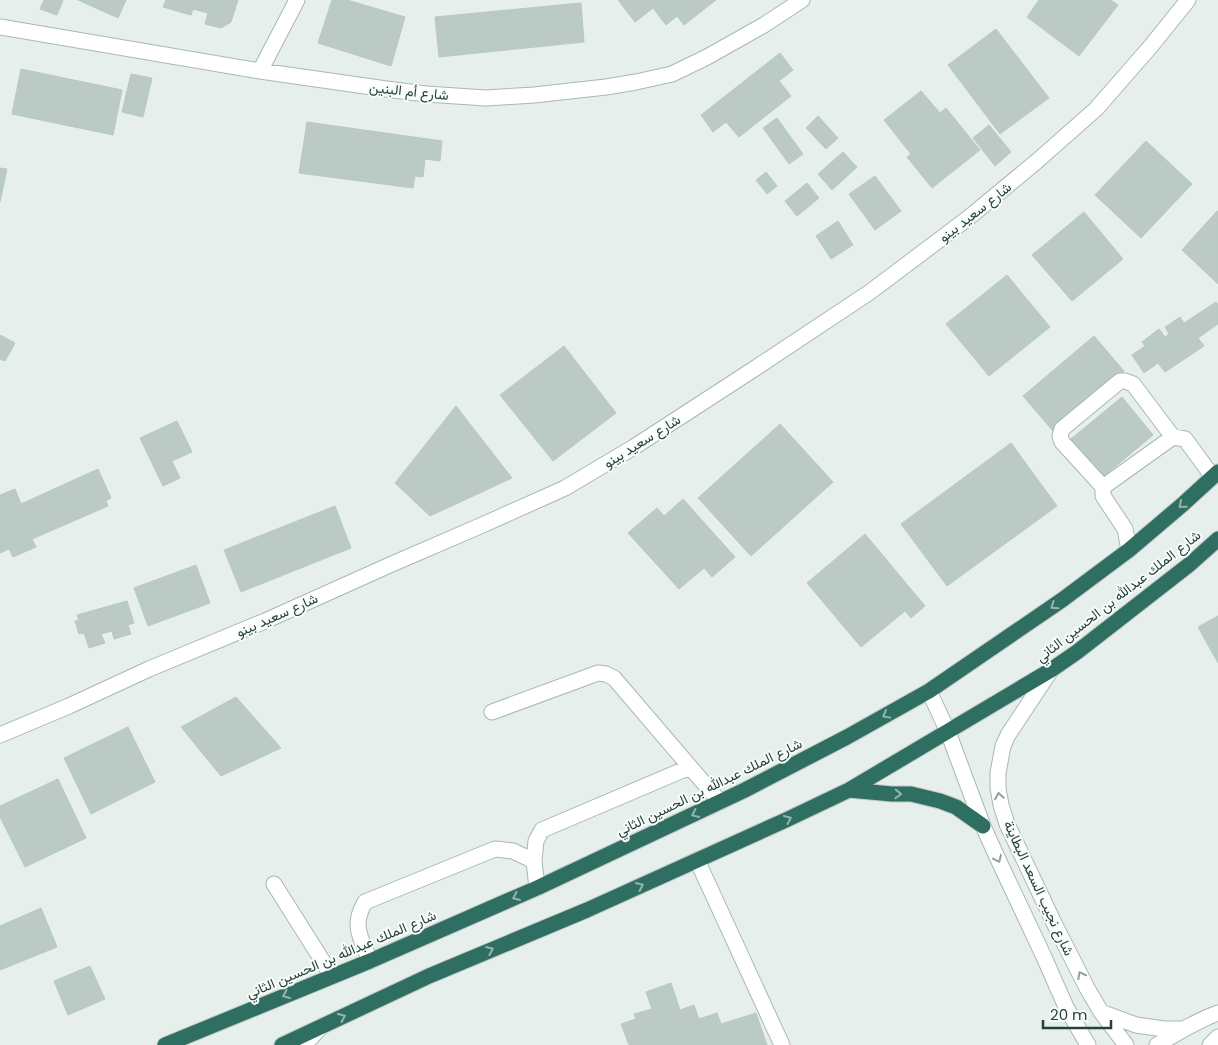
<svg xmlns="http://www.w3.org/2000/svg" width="1218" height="1045" viewBox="0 0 1218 1045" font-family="Poppins,Vazirmatn,sans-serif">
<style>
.building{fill:#bbcac4;stroke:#b8c9c2}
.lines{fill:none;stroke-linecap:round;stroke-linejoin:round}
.minor-casing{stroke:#a8b8b2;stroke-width:17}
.highway-casing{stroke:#c2cac8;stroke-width:17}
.minor{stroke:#fff;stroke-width:15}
.highway{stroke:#2f6f62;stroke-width:15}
.oneway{stroke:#93b5ae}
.oneway2{stroke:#92a09c}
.labels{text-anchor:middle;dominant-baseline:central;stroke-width:4;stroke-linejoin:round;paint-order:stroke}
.street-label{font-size:14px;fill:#24423a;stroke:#f7fbf9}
</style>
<rect width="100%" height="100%" fill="#e6efeb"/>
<path class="building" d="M44,0H63L57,15L40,9Z
M78,0H126L118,18Z
M166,0H238L231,22L221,28L205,24L208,13L193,9L191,15L163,7Z
M332,0H347L405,17L391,66L318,43Z
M618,0H716L684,25L677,16L666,25L653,8L635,22Z
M1039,0H1111L1118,5L1079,56L1027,17Z
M581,3L584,42L439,57L435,17Z
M996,29L1049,98L1000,134L948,65Z
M780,53L793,70L779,81L791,96L739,137L726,122L713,132L701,115Z
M21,69L122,90L113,135L12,114Z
M131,74L152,78L143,117L122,112Z
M921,91L940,113L946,108L980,150L932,188L907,157L911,154L884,120Z
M818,116L838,138L826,149L806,128Z
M777,118L803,154L789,164L763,128Z
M307,122L442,141L440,161L425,159L423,177L415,176L413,188L299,173Z
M989,125L1011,152L995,166L973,138Z
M1146,141L1192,184L1141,238L1095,195Z
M843,152L857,167L832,190L818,174Z
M0,168L7,169L0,202Z
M766,172L777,186L767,194L756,180Z
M875,176L901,211L875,230L849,194Z
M807,183L819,198L797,216L785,201Z
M1217,211L1218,212V284L1182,250Z
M1084,212L1123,259L1072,301L1032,255Z
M838,221L853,245L831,259L816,236Z
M1007,275L1050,327L989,376L946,324Z
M1216,302L1218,305V324L1198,338L1204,346L1165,372L1158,363L1144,373L1132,355L1145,346L1142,342L1159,329L1165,337L1169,334L1165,327L1180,317L1184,323Z
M0,335L15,343L5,361L0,359Z
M1094,336L1124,371L1053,431L1023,396Z
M564,346L616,413L553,461L500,395Z
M1122,397L1153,435L1098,481L1066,443Z
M456,406L512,478L430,516L395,483Z
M177,421L192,452L172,461L180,478L163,486L140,438Z
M780,424L833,482L751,556L698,498Z
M1011,443L1057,506L947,586L901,524Z
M98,469L111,498L106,501L108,506L32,539L36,547L13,557L9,549L0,553V495L15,489L21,504Z
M683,499L735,557L712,577L704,568L679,589L628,533L657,508L664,516Z
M335,506L351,548L241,592L224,550Z
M865,534L925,606L911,618L905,611L861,647L807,583Z
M196,565L210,603L148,626L134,588Z
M127,601L134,623L128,625L131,634L114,639L112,631L101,634L105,643L89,648L84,633L79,634L75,621L79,620L77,615Z
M1218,616V663L1198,627Z
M236,697L281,748L221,776L181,727Z
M128,727L155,782L91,814L64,758Z
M58,779L86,838L25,867L0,817V806Z
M41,908L57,947L0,970V926Z
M90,966L105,999L68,1015L54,981Z
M671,983L680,1010L694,1005L699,1019L717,1013L721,1024L756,1013L767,1045H629L621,1024L636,1019L634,1014L652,1009L646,992Z"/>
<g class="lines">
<g class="minor-casing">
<path id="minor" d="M0,27L260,71L386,89L426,94L486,98L534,95L606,87L636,82L672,74L707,57L764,25L802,0
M260,71L297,0
M1103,487L1062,442L1060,436L1062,429L1120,381H1125L1133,384L1173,437
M1129,550L1125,529L1103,496V487L1173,437L1185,439L1213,477
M1051,670L1008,735L1003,746L998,773V788L1001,805L1007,824L1055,925L1087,988L1101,1012L1126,1045
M929,691L948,732L983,826L997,857L1044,957L1066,1007L1088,1045
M492,712L598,673L606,674L614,678L720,802
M0,735L69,706L149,669L265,621L392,564L480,526L565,488L634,447L754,369L870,292L967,219L1036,162L1096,109L1151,46L1188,0
M697,860L782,1045
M274,884L332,976
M537,888L534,861L536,841L542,830L690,767
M370,961C361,938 351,926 365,902L495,849L513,851L534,861
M1101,1012L1136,1025L1164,1029H1184
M304,1045L322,1026
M1157,1045C1177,1033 1196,1021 1218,1013
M1210,1045L1218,1037"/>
</g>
<g class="highway-casing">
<path id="highway" d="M849,790L892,794H911L940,801L956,807L983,826
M165,1045L370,961L537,888L745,790L847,737L929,691L1062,600L1129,550L1182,505L1218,472
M282,1045L429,976L587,910L786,820L849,790L1051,670L1077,652L1190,564L1218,539"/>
</g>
<use href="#minor" class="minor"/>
<use href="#highway" class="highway"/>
</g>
<defs><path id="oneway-chevron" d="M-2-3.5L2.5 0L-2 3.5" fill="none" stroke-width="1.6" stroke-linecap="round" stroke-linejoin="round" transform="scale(1.25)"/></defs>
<g class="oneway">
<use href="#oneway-chevron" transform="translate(1182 505) rotate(139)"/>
<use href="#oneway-chevron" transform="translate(1054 606) rotate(146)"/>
<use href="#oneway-chevron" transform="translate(886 715) rotate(151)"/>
<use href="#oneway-chevron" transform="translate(898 794) rotate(2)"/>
<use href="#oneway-chevron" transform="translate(695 814) rotate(155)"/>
<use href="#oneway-chevron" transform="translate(788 819) rotate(-25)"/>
<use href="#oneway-chevron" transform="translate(640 886) rotate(-24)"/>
<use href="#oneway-chevron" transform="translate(516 897) rotate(156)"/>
<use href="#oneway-chevron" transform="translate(490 950) rotate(-23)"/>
<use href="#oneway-chevron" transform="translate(286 995) rotate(157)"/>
<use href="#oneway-chevron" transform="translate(342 1017) rotate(-25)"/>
</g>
<g class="oneway2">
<use href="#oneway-chevron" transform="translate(999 796) rotate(-99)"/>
<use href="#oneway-chevron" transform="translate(998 859) rotate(65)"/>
<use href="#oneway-chevron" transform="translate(1081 975) rotate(-117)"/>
</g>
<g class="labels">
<g class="street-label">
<text transform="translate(409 91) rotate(6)">شارع أم البنين</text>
<text transform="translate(975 212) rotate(-38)">شارع سعيد بينو</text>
<text transform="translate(642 441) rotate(-32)">شارع سعيد بينو</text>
<text transform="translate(1118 596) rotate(-38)">شارع الملك عبدالله بن الحسين الثاني</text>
<text transform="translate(277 615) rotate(-24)">شارع سعيد بينو</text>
<text transform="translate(709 787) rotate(-26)">شارع الملك عبدالله بن الحسين الثاني</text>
<text transform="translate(1039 888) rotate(65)">شارع نجيب السعد البطاينة</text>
<text transform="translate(341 954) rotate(-23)">شارع الملك عبدالله بن الحسين الثاني</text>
</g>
</g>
<path d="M1043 1020v8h68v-8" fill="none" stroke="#24423a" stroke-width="2.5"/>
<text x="1050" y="1020" font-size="15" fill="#24423a" stroke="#f7fbf9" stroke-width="4" paint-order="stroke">20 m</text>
</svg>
